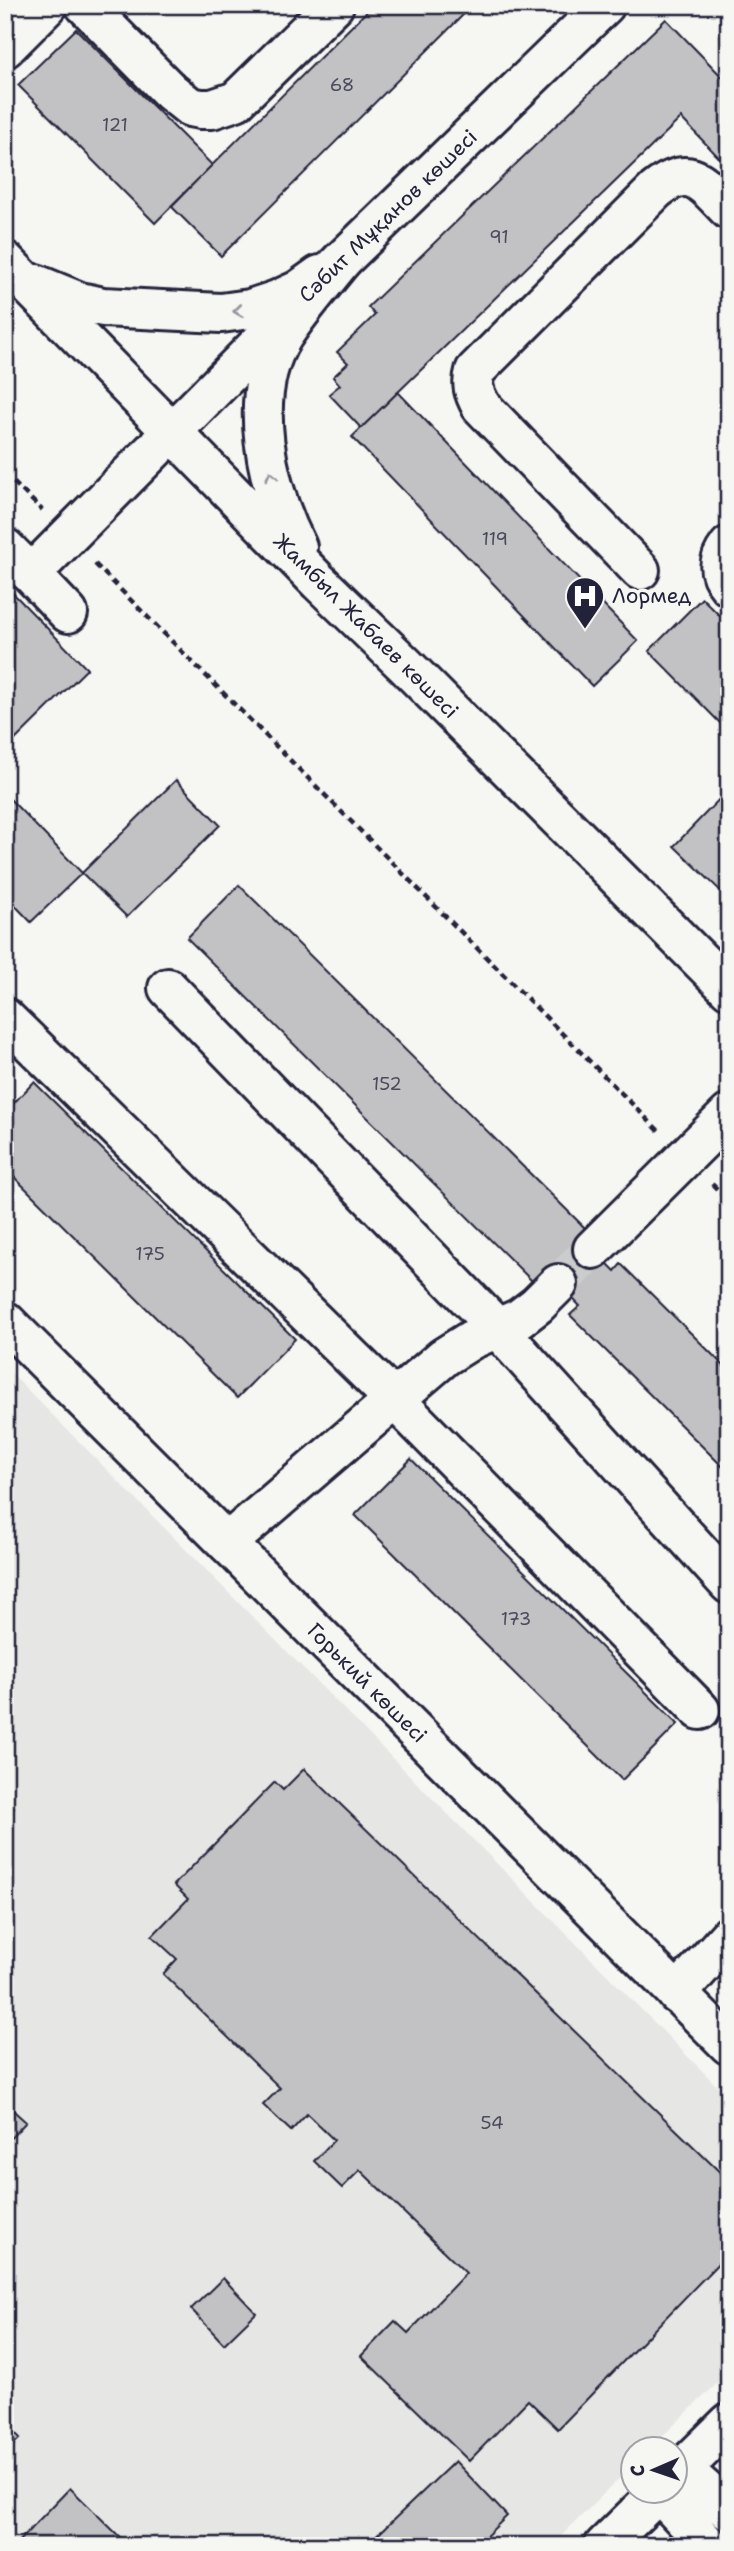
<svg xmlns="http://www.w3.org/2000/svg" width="734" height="2551" viewBox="0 0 734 2551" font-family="'Shantell Sans',sans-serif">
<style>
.built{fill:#e6e6e4}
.building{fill:#c2c2c4;stroke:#22223b;stroke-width:2}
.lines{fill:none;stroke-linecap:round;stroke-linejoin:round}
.minor-tunnel{stroke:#cccccd;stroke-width:38;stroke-dasharray:38 19;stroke-linecap:butt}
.minor-casing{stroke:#22223b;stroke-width:44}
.major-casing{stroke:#22223b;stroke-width:44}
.path{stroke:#22223b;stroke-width:4.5;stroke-dasharray:7 5;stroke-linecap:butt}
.minor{stroke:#f6f6f2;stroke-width:38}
.major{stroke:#f6f6f2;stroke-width:38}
.oneway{stroke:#9797a0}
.labels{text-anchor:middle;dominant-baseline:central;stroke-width:7;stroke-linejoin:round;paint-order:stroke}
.number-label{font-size:18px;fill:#4a4a5d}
.street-label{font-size:21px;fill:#22223b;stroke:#f6f6f2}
.poi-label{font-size:21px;fill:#22223b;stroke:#f6f6f2;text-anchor:start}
</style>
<rect width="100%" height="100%" fill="#f6f6f2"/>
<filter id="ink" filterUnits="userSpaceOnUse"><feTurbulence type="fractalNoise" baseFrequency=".0143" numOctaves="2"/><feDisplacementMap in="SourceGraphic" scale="14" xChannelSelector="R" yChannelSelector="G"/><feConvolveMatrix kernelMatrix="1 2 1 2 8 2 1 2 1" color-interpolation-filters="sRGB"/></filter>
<g filter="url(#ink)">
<path class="built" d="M5,1367L729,2098V2372L649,2449L632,2450V2466L551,2546H5Z"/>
<path class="building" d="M373,5H473L221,256L171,206Z
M666,19L729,84V168L681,118L361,428L329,394L340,385L333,377L348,363L337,352L375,315L368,307Z
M76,29L212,165L155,223L18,85Z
M398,392L638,641L592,686L352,437Z
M5,585L87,669L14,741L5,732Z
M702,598L729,625V732L649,651Z
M176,780L220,825L127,917L82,873Z
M729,789V899L674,846Z
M5,794L82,873L31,922L5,895Z
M239,885L587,1230L580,1236L615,1271L621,1264L729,1371V1473L570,1315L580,1306L558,1284L534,1283L187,938Z
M34,1082L295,1339L237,1398L5,1168V1112Z
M411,1459L678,1724L622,1780L355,1515Z
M304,1769L729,2181V2252L558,2429L528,2400L469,2461L361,2356L395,2321L408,2333L466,2273L360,2170L342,2188L314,2161L334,2140L307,2114L291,2131L263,2105L280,2088L163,1974L177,1959L152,1936L188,1899L174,1885L275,1782L283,1790Z
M5,1798L14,1808L5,1816Z
M5,2103L26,2122L5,2144Z
M223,2278L256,2313L224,2344L191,2309Z
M5,2423L20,2438L5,2453Z
M455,2461L507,2516L476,2546H366Z
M70,2488L129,2546H14Z"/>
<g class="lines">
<path class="minor-tunnel" d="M558,1284L593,1249"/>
<g class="minor-casing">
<path id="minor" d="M85,5L170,91L190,107L201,109H212L236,101L334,5
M5,48L48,5
M729,546C718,560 717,572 729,586
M5,548L31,574
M640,570L481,406C474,393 471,385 475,371L656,190C691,162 703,184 729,210
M68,613L31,574L342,260L605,5
M168,988L498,1329L729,1584
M5,1018L394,1399L700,1710
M593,1249L729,1114
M227,1543L444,1357L471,1340L520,1318L537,1305L558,1284
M677,1994L729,1936
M682,2469L729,2511
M674,2477L729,2423
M658,2492L709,2546
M604,2546L659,2492"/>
</g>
<g class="major-casing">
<path id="major" d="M5,261L319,582L404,664L729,989
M36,284L80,302L103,307L221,313L250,309L277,300L299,290L320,275
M297,547C267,488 245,396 283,336C300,310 322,285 342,260
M5,1321L729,2045"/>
</g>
<path class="path" d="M5,474L42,510
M95,564L659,1131
M712,1184L729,1201"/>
<use href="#minor" class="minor"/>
<use href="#major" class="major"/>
</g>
<defs><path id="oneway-chevron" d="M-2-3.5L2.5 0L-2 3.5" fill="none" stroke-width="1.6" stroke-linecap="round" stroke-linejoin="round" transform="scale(1.75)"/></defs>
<g class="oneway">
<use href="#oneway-chevron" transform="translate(238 311) rotate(173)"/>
<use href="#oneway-chevron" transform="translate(271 476) rotate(-103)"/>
</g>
</g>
<defs>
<g id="hospital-pin" transform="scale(2.0125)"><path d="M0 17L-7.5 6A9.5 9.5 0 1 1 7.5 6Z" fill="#22223b" stroke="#f6f6f2"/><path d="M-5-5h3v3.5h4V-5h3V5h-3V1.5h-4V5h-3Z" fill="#fff"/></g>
</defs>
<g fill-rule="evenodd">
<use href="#hospital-pin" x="585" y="596"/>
</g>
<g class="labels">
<g class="number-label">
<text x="342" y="85">68</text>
<text x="115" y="125">121</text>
<text x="499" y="237">91</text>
<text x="495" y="539">119</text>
<text x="387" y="1084">152</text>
<text x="150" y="1254">175</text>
<text x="516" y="1619">173</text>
<text x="492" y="2123">54</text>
</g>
<g class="street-label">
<text transform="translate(388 216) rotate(-44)">Сәбит Мұқанов көшесі</text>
<text transform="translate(366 626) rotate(45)">Жамбыл Жабаев көшесі</text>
<text transform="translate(367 1683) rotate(45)">Горький көшесі</text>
</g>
<g class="poi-label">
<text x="612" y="596">Лормед</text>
</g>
</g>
<rect width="734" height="2551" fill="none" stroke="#f6f6f2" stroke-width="28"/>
<rect x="14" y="14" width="706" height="2523" fill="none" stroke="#22223b" stroke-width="2.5" filter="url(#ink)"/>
<g transform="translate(654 2470) rotate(268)"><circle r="33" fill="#f6f6f2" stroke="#a1a1a9" stroke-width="2"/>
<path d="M0-5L12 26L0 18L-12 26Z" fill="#22223b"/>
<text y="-10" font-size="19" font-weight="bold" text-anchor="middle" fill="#22223b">С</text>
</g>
</svg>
